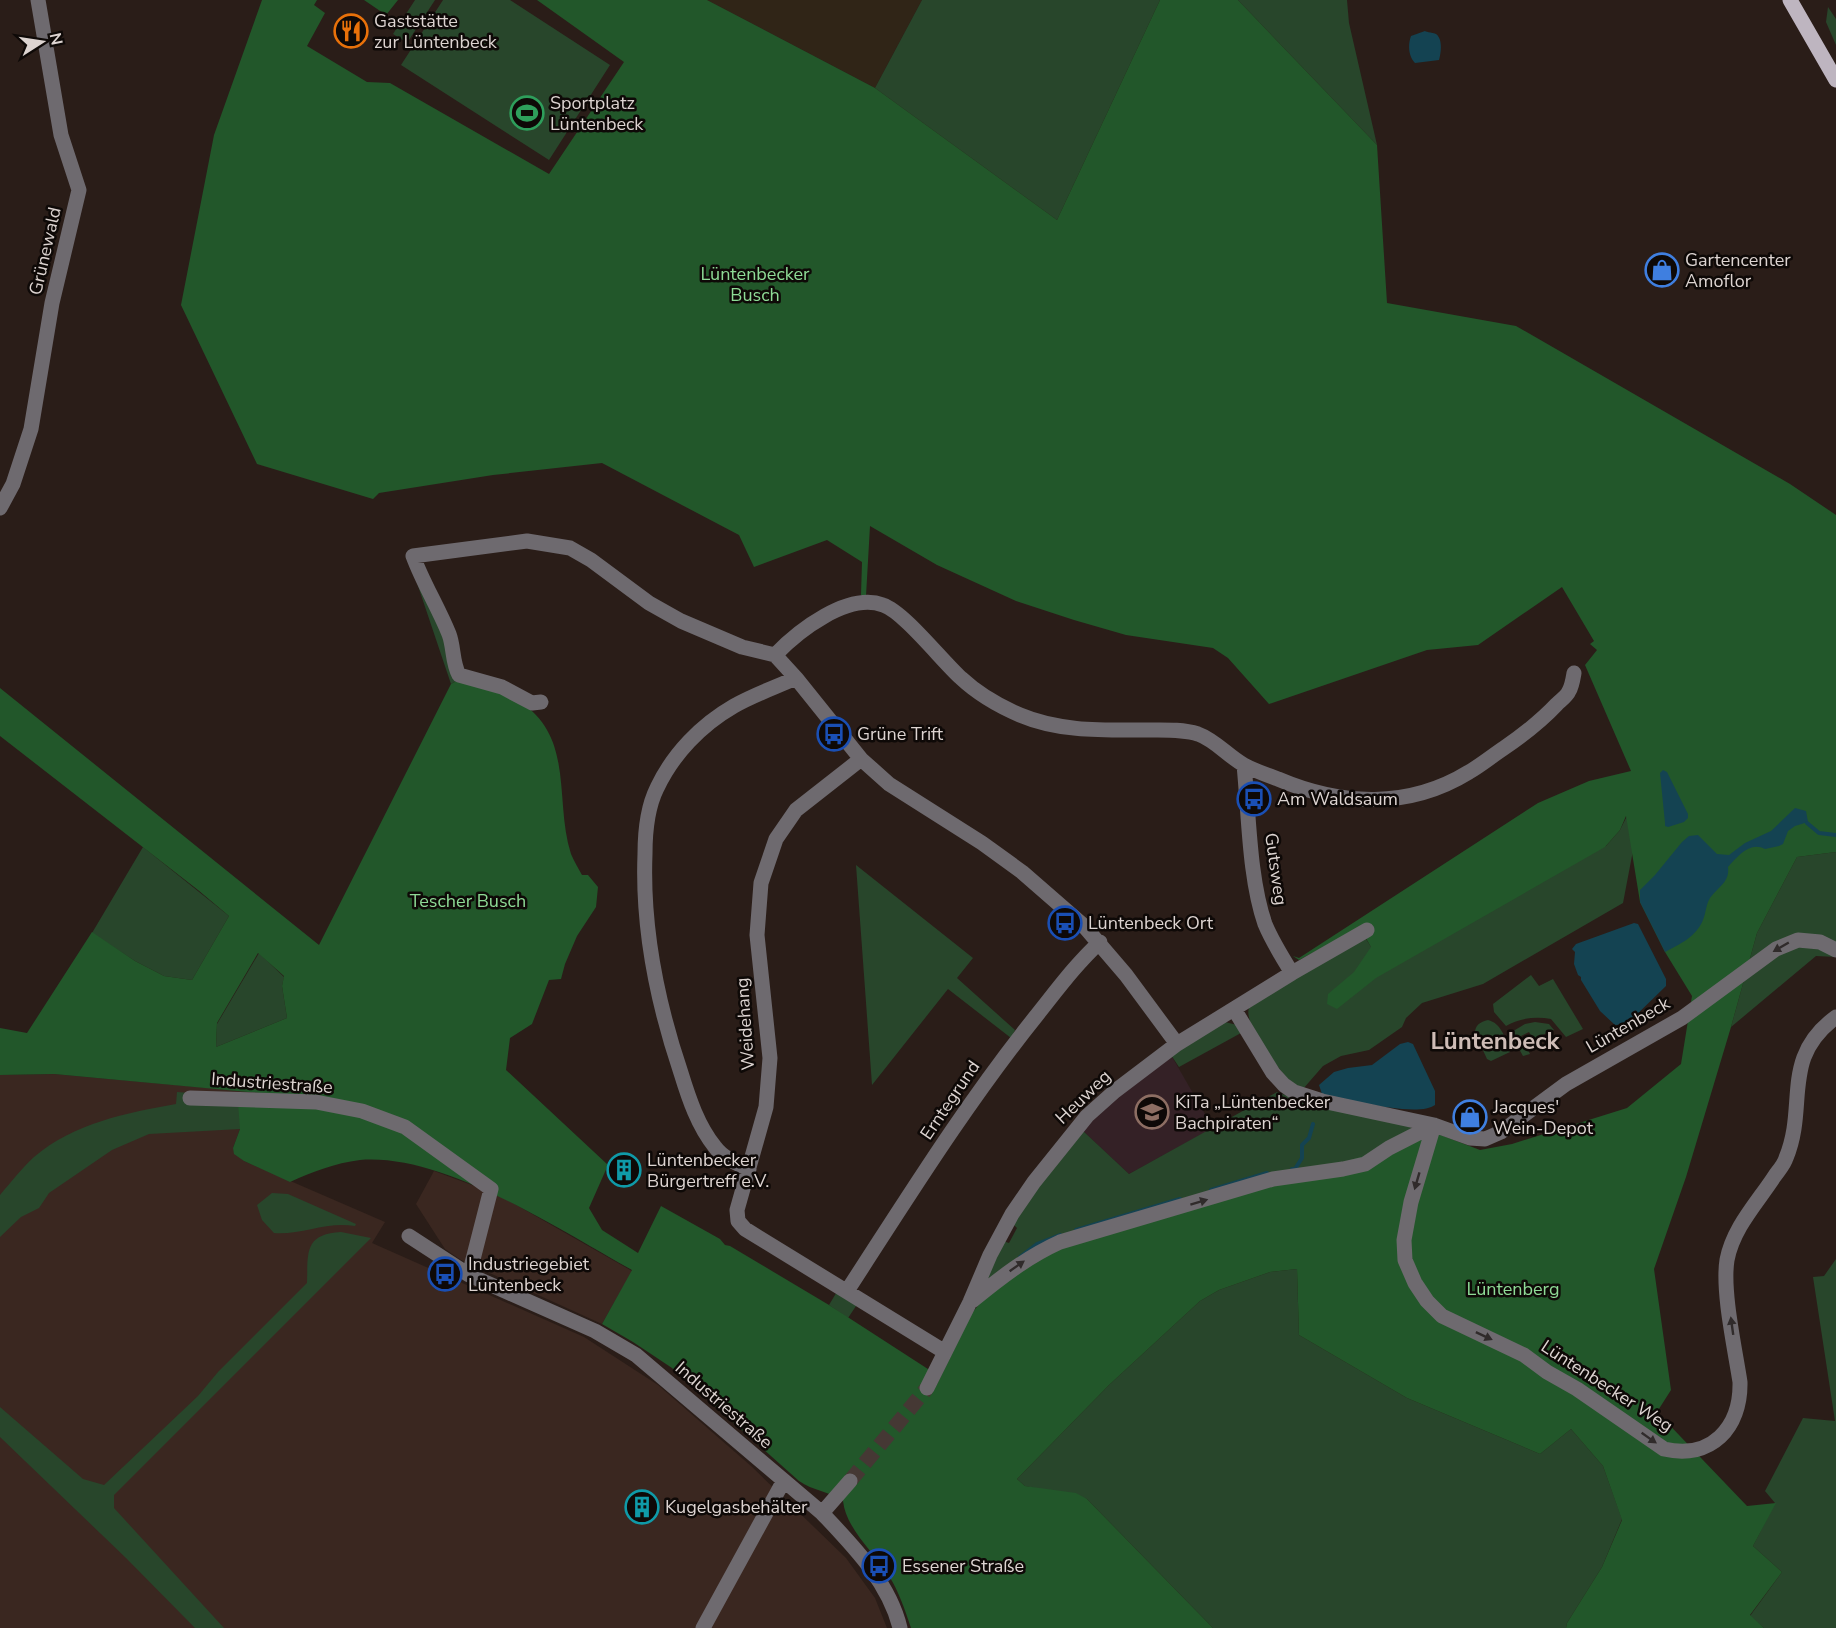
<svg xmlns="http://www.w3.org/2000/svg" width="1836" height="1628" viewBox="0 0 1836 1628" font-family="'Nunito Sans',sans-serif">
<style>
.commercial{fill:#302517}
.built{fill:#3a2720}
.education{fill:#342126}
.green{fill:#28462b}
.forest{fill:#22572a;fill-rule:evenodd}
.water{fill:#144352}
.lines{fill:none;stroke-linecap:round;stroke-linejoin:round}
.stream{stroke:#144352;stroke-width:4}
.minor-tunnel{stroke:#453834;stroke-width:15;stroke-dasharray:15 8;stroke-linecap:butt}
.minor{stroke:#6e6a6f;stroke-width:15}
.major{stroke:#beb5c0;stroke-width:15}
.oneway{fill:#302b2b}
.labels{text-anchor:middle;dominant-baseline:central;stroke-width:5;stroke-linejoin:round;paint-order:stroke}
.poi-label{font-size:18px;fill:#ddd4d1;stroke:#0e0907;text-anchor:start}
.street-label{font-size:18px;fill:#ddd4d1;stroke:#0e0907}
.park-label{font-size:18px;fill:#8edb96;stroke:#0e0907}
.district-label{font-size:24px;font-weight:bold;fill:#cebcb6;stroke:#0e0907}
</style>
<rect width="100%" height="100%" fill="#2a1d18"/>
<path class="commercial" d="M707,0H922L875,88Z"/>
<path class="built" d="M54,1074L307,1097L240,1129L233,1148L244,1161L385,1222L372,1243L584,1337L658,1385L751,1466L846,1558L875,1598L887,1628H0V1075Z
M434,1171L499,1195L632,1271L602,1324L461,1260L445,1249L416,1204Z"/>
<path class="education" d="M1171,1055L1213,1128L1129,1174L1082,1130L1092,1118Z"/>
<path class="green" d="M415,0H435L407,43L393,34Z
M443,0H510L610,65L549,160L401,65Z
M922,0H1160L1057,220L875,88Z
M1238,0H1347L1349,23L1377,145Z
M1828,7L1836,19V45L1826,22Z
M414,574L447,637L460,679L451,684Z
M1627,816L1635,840L1623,903L1483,984L1422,1003L1406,1018L1402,1027L1369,1050L1341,1056L1323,1066L1303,1089C1298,1086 1292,1082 1287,1078C1276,1066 1243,1023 1249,1008L1362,933L1379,959L1606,846L1620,830Z
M143,847L229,916L192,980L164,976L135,961L92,933Z
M1836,852V957L1816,956L1731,1027L1757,933L1797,857Z
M856,865L973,958L957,978L1015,1030L1011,1038L948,989L872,1085Z
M259,953L284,977L282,986L287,1018L216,1047L217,1024Z
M1531,975L1539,986L1553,979L1583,1029L1566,1037L1551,1019C1536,1016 1520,1018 1506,1026L1494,1012L1493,1004Z
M1488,1020C1501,1023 1505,1038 1510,1049V1052L1491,1061L1487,1059L1475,1033C1475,1025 1480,1022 1488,1020Z
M1225,1022L1237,1025L1241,1033L1179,1067L1171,1055Z
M1535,1022L1549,1024L1554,1030L1533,1039L1529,1032L1521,1036L1530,1054L1523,1056L1510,1033L1525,1024Z
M177,1092L230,1096L307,1097L240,1129L149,1134L112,1150L49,1193L39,1208L21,1217L0,1237V1195C11,1182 22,1168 34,1157C74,1123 126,1113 176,1104Z
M1277,1092L1301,1101L1412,1126L1410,1131L1364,1158L986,1280L1003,1241L1009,1243L1017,1228L1013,1224L1027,1202L1082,1130L1129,1174Z
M272,1193L288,1194L356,1224L355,1226C327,1221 302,1235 274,1233L262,1220L257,1205Z
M341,1232L371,1238L114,1495V1508L224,1628H195L126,1558L0,1437V1407L83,1479L104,1485L198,1396L218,1372L307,1283C308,1253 304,1234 341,1232Z
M1836,1259V1628H1764L1750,1616L1782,1572L1753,1546L1775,1503L1765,1491L1803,1418L1835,1421L1813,1277L1824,1276Z
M1297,1269L1299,1335L1407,1398L1540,1454L1571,1429L1603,1466L1622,1519L1602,1567L1567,1623L1566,1628H1213L1087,1499L1025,1486L1017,1479L1109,1385L1200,1301L1219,1290L1270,1272Z
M838,1290L858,1303L848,1318L829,1305Z"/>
<path class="forest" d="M262,0H317L314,5L325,13L307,46L367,82L390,83L549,174L624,62L537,0H707L875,88L1057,220L1160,0H1238L1377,145L1387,303L1516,326L1790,484L1836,515V852L1797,857L1757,933L1731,1027L1686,1177L1654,1269L1671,1390L1657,1412L1747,1506L1776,1503L1753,1546L1782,1572L1750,1615L1764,1628H1566L1567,1623L1602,1567L1622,1520L1603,1466L1571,1429L1540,1454L1407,1398L1299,1335L1297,1269L1270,1272L1219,1290L1200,1301L1109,1385L1017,1479L1025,1486L1076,1493L1087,1499L1213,1628H911C905,1610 899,1592 889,1576C874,1552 846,1529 843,1501C829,1491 813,1491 799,1481L672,1368L633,1342L602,1324L632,1270C559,1230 445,1153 360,1160C335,1163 312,1172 290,1182L244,1161L234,1154L233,1148L240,1129L238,1103L302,1097L54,1074L0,1075V1028L27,1033L92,932L135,961L164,976L192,980L229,916L198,890L0,736V688L319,945L451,684L460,679C473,683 487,685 500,690C507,693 514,698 520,702C575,737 554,801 571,854C574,861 578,868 582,875H588L598,887L596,907L577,936L565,964L561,979L549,980L532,1024L510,1038L506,1070L608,1165L589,1208L602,1230L638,1253L661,1206L720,1239L725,1245L730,1246L829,1305L931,1371V1392L937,1384L972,1313L980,1303L1015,1272L1056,1247L1438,1134L1480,1150L1512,1144L1627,1108L1681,1064L1692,996L1665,952L1640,902L1626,816L1620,830L1605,847L1376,978L1337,1009L1327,1004L1328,994L1354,972L1371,947L1360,928L1299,960L1293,956L1299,958L1538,803L1589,781L1631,771L1585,665L1597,650L1590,644L1594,641L1562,587L1478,645L1427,650L1269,704L1228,658L1213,648L1126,635L1074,620L1016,601L937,565L870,526L866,596L861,595L862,562L827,540L754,567L739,535L602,463L493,475L379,493L373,499L257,464L181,305L214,135ZM258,953L284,976L282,986L287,1018L216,1047L217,1023Z
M364,0H398L386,15Z"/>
<path class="water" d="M1425,31C1426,32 1435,33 1436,34C1443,39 1441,53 1439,60L1415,63C1408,56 1408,44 1411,36Z
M1663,770L1667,772L1688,814V818L1684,822L1668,827L1665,826V823L1660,773Z
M1795,808L1806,811L1808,822L1795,826L1788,831L1783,844L1779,846L1765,849C1750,841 1738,856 1728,867C1730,882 1718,887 1710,898C1706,904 1706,913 1703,920C1696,937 1680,944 1665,952L1640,902V890L1655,875L1682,842L1689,836L1698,835L1717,854L1729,855L1745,843L1771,831Z
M1634,923L1638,924L1666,979V986L1627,1024L1615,1025L1600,1011L1581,980V977L1578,975L1574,964L1575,952L1572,949L1576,944Z
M1408,1042L1413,1044L1435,1091V1105C1418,1118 1344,1099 1322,1094L1319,1085L1334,1072L1348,1068L1372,1065L1400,1044Z"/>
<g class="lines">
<path class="stream" d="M1807,823L1819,833L1836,835
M1292,1169H1295L1302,1158V1145L1309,1138L1313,1124
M1211,1190L1267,1173
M1076,1230L1180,1199
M1020,1257L1037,1244L1060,1235"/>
<path class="minor-tunnel" d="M850,1481L927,1388"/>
<path class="minor" d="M0,508L13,484L31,429L52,303L79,190L61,135L38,0
M775,655C798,631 848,592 883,605C904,612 942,661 961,678C977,693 999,706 1020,715C1060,732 1104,730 1147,730C1164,730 1182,729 1198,734C1215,740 1228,756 1244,765C1255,771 1267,775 1278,779C1341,806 1409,809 1469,772C1481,765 1492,756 1504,748C1523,735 1541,721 1557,704C1561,700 1567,696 1569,691C1572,686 1573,679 1574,673
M541,702L532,703L502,687L459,675C452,662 454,647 449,634C438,607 423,583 413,556L527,541L570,548L591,560L649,603L681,621L742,647L775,655L796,678L861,759L889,784L982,843L1022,872L1084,926L1126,975L1177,1044
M861,759L796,810L776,839L761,883L757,935L770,1058L766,1107L737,1210L738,1221L745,1229L945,1352
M1244,765C1249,815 1249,878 1265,924C1272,941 1282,957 1292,973
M1234,1009L1273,1073L1284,1085L1294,1092L1322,1101L1434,1125L1470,1138L1485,1139L1501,1132L1566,1084L1682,1018L1776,949L1798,940L1820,942L1836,950
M190,1098L316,1102L362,1111L405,1127L491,1189L469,1275
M1434,1125L1411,1202L1404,1240L1405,1260L1415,1283L1427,1301L1442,1316L1524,1355L1547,1372L1577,1389L1664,1449C1711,1460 1741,1428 1740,1382C1735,1349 1722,1291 1727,1260C1733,1228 1757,1203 1774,1177C1778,1171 1784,1165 1786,1158C1808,1105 1780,1058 1836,1017
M749,1169C736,1163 723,1158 715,1147C698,1126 689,1099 681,1073C657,1002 642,929 645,854C645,832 647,808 657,788C673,754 701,725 734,706C753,695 776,687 796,678
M409,1236L469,1275L595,1331L636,1355L822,1513C853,1546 889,1582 900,1628
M847,1291C908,1197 967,1102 1037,1015C1057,990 1076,964 1100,942
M972,1301C1000,1278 1027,1257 1060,1242L1273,1179L1343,1169L1365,1164L1389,1148L1434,1125
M927,1388L970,1302L990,1255L1012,1214L1034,1182L1087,1116L1115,1091L1177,1044L1292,973L1367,930
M822,1513L850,1481
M703,1628L783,1482"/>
<path class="major" d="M1790,0L1836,80"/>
</g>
<defs><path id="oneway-solid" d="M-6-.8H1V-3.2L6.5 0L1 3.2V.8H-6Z" transform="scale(1.5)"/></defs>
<g class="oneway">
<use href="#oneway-solid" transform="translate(1781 947) rotate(150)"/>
<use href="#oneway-solid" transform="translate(1417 1181) rotate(106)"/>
<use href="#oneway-solid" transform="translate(1199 1202) rotate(-17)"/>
<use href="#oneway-solid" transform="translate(1017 1266) rotate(-35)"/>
<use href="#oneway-solid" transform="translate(1732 1326) rotate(-98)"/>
<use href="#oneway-solid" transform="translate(1484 1336) rotate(25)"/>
<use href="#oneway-solid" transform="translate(1649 1438) rotate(35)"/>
</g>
<defs>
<g id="restaurant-ring" transform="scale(1.725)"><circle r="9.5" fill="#0e0907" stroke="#e8710a" stroke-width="1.5"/><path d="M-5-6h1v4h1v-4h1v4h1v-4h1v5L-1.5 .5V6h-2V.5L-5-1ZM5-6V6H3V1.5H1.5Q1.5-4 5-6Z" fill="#e8710a"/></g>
<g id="stadium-ring" transform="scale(1.725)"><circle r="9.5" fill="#0e0907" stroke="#2e9e5b" stroke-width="1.5"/><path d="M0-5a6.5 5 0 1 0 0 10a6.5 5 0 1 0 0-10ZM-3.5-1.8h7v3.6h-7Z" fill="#2e9e5b"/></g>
<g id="shop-ring" transform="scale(1.725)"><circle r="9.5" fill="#0e0907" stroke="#3f7fe0" stroke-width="1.5"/><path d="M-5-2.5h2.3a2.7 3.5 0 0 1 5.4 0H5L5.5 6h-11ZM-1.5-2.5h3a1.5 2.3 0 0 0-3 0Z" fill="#3f7fe0"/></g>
<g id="bus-ring" transform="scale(1.725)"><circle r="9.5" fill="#0e0907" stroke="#1a4fb4" stroke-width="1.5"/><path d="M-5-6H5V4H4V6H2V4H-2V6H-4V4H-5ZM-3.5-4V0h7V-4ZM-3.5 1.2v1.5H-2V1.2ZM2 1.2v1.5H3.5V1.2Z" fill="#1a4fb4"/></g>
<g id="school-ring" transform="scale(1.725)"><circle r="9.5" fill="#0e0907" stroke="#8d6e63" stroke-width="1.5"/><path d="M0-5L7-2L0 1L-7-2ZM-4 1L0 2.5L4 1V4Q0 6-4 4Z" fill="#8d6e63"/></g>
<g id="building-ring" transform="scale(1.725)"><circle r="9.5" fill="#0e0907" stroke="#0f9aa8" stroke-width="1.5"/><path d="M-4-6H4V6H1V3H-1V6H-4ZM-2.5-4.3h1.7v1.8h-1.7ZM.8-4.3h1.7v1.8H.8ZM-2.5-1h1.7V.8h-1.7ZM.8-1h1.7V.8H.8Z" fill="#0f9aa8"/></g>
</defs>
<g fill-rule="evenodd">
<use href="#restaurant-ring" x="351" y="31"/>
<use href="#stadium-ring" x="527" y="113"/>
<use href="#shop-ring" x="1662" y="270"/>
<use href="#bus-ring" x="834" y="734"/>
<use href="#bus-ring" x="1254" y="799"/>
<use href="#bus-ring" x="1065" y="923"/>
<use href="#school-ring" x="1152" y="1112"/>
<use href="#shop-ring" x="1470" y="1117"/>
<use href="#building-ring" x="624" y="1170"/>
<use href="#bus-ring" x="445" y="1274"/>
<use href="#building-ring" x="642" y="1507"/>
<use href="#bus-ring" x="879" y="1566"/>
</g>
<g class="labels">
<g class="poi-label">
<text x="374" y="21">Gaststätte<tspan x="374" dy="21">zur Lüntenbeck</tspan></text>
<text x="550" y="103">Sportplatz<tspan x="550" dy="21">Lüntenbeck</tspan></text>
<text x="1685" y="260">Gartencenter<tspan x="1685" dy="21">Amoflor</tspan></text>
<text x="857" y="734">Grüne Trift</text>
<text x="1277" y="799">Am Waldsaum</text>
<text x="1088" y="923">Lüntenbeck Ort</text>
<text x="1175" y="1102">KiTa „Lüntenbecker<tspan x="1175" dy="21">Bachpiraten“</tspan></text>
<text x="1493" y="1107">Jacques'<tspan x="1493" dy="21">Wein-Depot</tspan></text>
<text x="647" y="1160">Lüntenbecker<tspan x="647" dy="21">Bürgertreff e.V.</tspan></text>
<text x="468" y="1264">Industriegebiet<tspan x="468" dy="21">Lüntenbeck</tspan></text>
<text x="665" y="1507">Kugelgasbehälter</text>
<text x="902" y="1566">Essener Straße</text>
</g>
<g class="street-label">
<text transform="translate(45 251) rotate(-77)">Grünewald</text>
<text transform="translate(1276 869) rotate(82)">Gutsweg</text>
<text transform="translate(745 1024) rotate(-94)">Weidehang</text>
<text transform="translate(1628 1025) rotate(-30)">Lüntenbeck</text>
<text transform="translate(272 1083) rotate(4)">Industriestraße</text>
<text transform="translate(1083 1097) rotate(-44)">Heuweg</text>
<text transform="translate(950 1100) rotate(-56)">Erntegrund</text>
<text transform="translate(1607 1386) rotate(33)">Lüntenbecker Weg</text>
<text transform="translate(724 1405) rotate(41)">Industriestraße</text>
</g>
<g class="park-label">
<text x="755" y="274">Lüntenbecker<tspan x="755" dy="21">Busch</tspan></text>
<text x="468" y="901">Tescher Busch</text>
<text x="1513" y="1289">Lüntenberg</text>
</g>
<g class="district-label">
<text x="1495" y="1041">Lüntenbeck</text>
</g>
</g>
<g transform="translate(42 42) rotate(78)" stroke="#0e0907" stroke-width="4.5" paint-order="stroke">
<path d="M0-4.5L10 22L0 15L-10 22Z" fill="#ddd4d1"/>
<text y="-9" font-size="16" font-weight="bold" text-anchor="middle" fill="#ddd4d1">N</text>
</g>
</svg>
